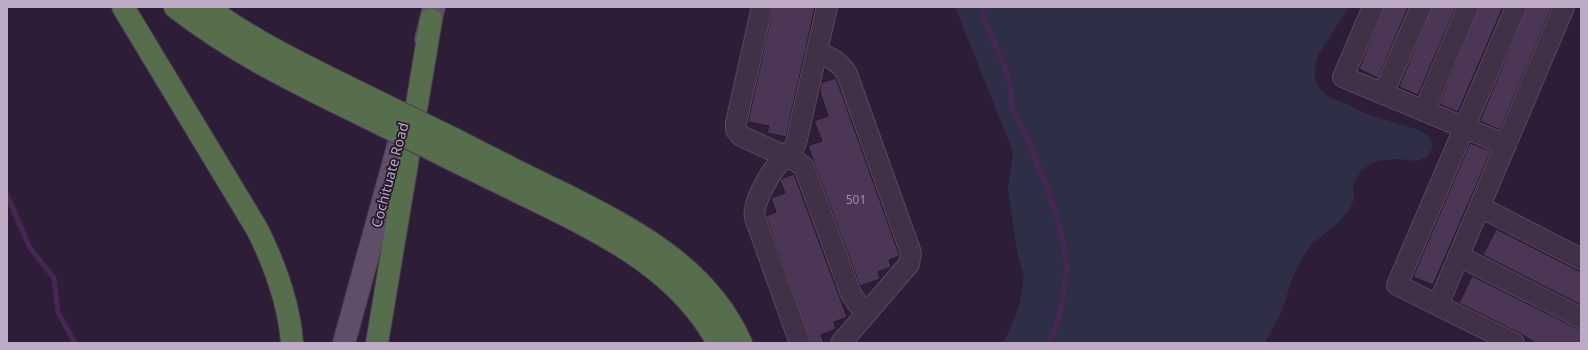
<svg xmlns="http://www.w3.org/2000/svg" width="1588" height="350" font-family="'Noto Sans',sans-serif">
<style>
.green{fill:#2e2f47}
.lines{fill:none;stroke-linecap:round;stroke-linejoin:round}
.stream{stroke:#462754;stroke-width:5}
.building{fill:#4b3655;stroke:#27182e}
.minor-casing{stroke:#584860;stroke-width:22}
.major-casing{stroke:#47374e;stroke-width:24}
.highway-casing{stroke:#48384f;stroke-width:24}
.minor{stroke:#403147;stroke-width:20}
.major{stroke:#604e68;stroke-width:22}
.highway{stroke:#576e4d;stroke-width:22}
.highway-bridge-casing{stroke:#48384f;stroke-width:24;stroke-linecap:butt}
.highway-bridge{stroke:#576e4d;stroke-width:22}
.labels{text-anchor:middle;stroke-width:3.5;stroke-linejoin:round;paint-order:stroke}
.number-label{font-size:12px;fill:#a08da9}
.street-label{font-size:14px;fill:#bdaac5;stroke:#25172c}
</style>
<rect width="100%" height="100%" fill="#2e1d37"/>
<!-- green -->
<path class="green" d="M955,7H1349L1319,53L1315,67V80L1320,89L1329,97L1342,102L1364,113L1419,130L1427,135L1433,142L1432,149L1427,157L1416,161L1398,159L1379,161L1370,164L1361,171L1353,185L1354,199L1350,209L1339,222L1311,245L1301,260L1292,279L1282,311L1265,343H1003L1007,336L1019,307L1024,277L1017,252L1008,189L1013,152Z"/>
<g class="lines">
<!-- stream -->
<g class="stream">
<path d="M981,7L986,24L1006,70L1010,85L1012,110L1027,137L1052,202L1060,228L1067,266L1061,308L1055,329L1049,343"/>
<path d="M7,195L30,248L54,278L58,312L75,343"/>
</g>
</g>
<!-- building -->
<g class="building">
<path d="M773,7H815L786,137L767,133L769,126L748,122Z"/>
<path d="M1384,7H1408L1378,78L1359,69Z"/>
<path d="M1432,7H1456L1418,95L1399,87Z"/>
<path d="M1479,7H1503L1458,112L1439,104Z"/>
<path d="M1527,7H1552L1500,130L1480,121Z"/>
<path d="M836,78L899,254V256L889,260L891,267L878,272L880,279L860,286L808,146L822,141L814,121L828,116L820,92L821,83Z"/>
<path d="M1470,143L1491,151L1433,285L1413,277Z"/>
<path d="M794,174L847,317L834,322L836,329L821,335L824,343H811L766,216L776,212L771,198L785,193L780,181L781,179Z"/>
<path d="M1496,229L1581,272V305L1483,255Z"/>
<path d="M1472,276L1576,328L1581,329V343H1536L1519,333L1459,303Z"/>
</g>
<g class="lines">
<!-- minor casing -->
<g class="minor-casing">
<g id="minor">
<path d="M762,7L736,123V130L741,136L796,161L804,167L851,294L858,304L868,312"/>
<path d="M1373,7L1343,77L1506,145"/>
<path d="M816,53C830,56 840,62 847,74L911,253L909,264L841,343"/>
<path d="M1383,94L1421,7"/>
<path d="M1424,111L1468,7"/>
<path d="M1480,207L1581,259"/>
<path d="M1459,256L1581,318"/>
<path d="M1438,305L1564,7"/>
<path d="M800,343L755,218C752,206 765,183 772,172C779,162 791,154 796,143L827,7"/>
<path d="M1514,343L1397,285L1516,7"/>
</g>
</g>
<!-- major casing -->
<g class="major-casing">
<g id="major">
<path d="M426,39L434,7"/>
<path d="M344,343L406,117"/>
</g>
</g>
<!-- highway casing -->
<g class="highway-casing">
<g id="highway">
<path d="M123,7L257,229C275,265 289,303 292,343"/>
<path d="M175,7C233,52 291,80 356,112"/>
<path d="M207,7C254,42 308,67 360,93"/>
<path d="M456,140C491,158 526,176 562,193C633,229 707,266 741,343"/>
<path d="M451,159C482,174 512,189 543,204C611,237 681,274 718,343"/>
<path d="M377,343L431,20"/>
</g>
</g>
<!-- minor -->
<use href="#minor" class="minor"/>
<!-- major -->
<use href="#major" class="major"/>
<!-- highway -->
<use href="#highway" class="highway"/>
<!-- highway-bridge casing -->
<g class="highway-bridge-casing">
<g id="highway-bridge">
<path d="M360,93L456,140"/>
<path d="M356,112L451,159"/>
</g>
</g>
<!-- highway-bridge -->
<use href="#highway-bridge" class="highway-bridge"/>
</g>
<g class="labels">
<!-- number labels -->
<g class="number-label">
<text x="856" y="204">501</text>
</g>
<!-- street labels -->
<g class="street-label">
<text transform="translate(390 175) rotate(-75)" y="5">Cochituate Road</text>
</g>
</g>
<!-- border -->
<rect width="1588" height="350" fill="none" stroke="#bdaac5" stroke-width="16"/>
</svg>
